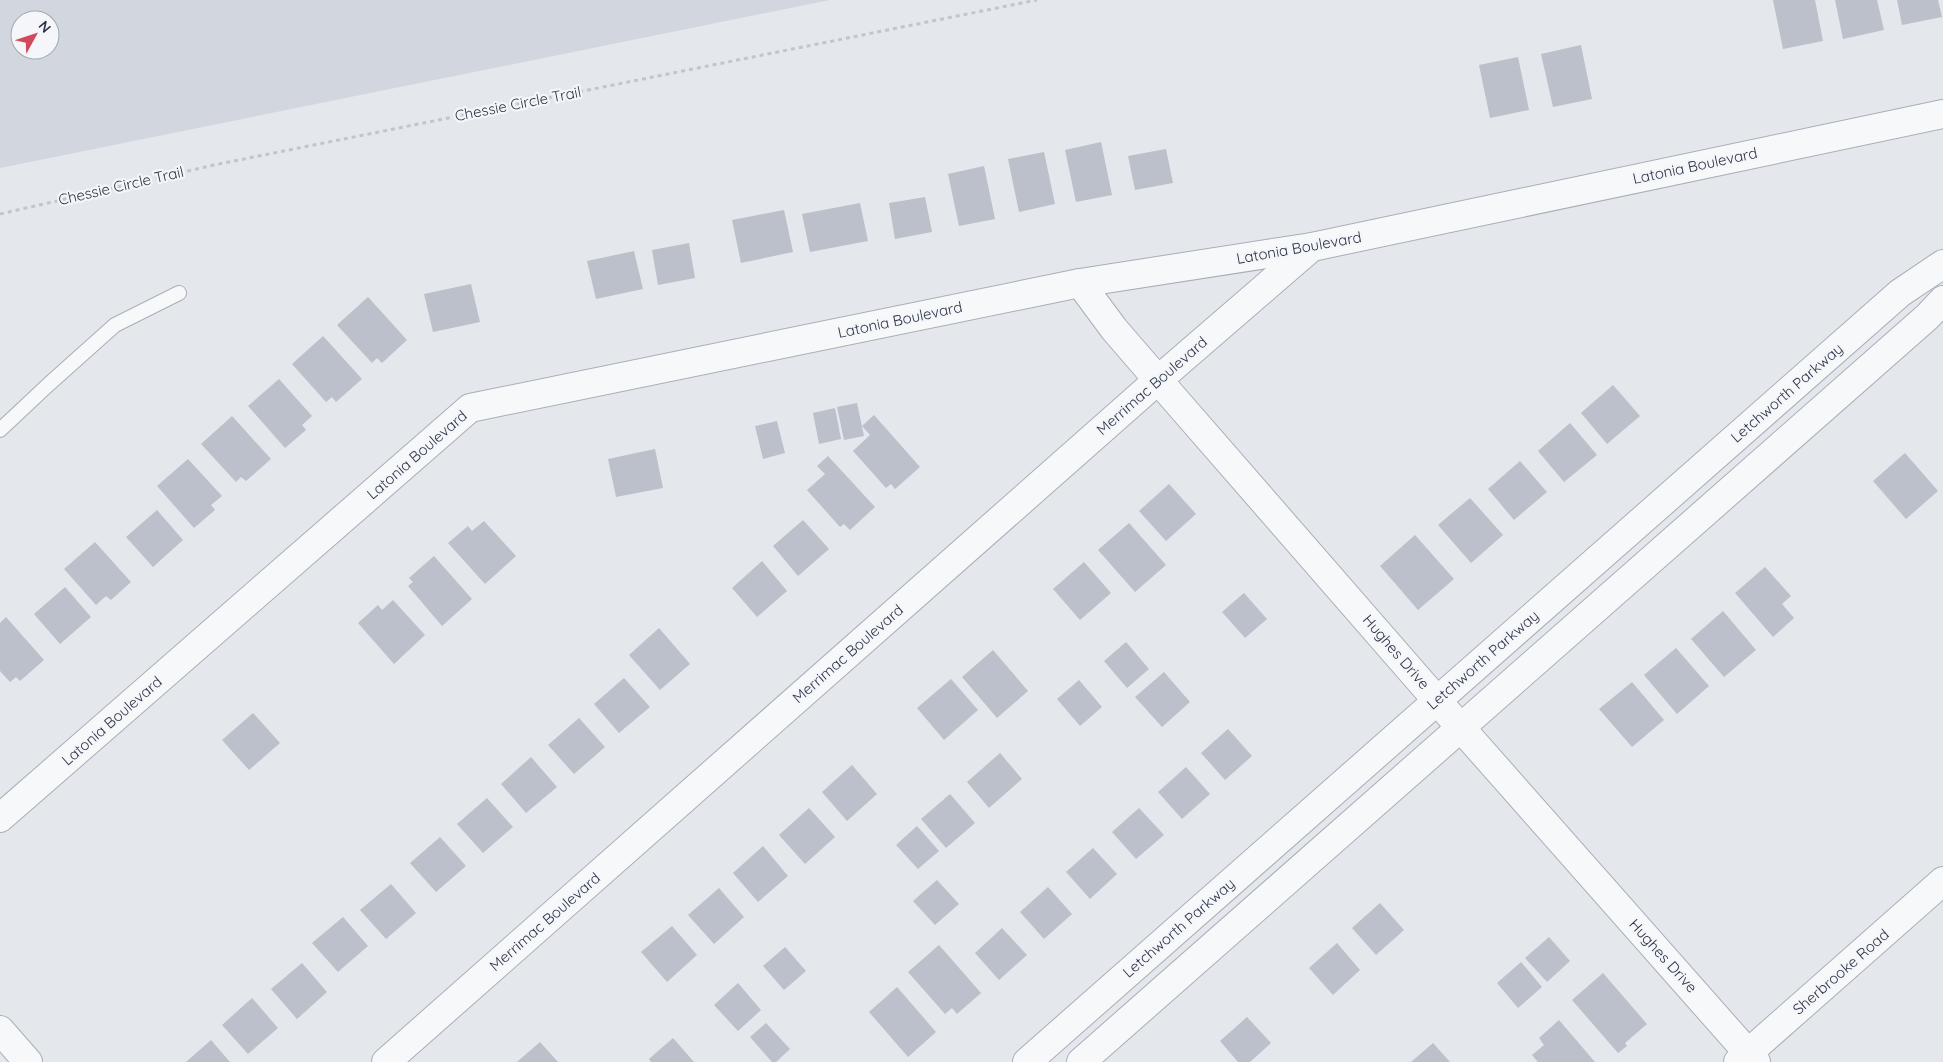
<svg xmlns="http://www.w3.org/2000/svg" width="1943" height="1062" font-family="Quicksand,sans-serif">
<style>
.built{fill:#d2d6de;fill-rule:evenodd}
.building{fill:#bbc0ca}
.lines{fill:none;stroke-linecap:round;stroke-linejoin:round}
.service-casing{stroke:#a9aeb7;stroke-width:16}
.minor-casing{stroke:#a9aeb7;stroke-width:30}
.path{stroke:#c2c5cb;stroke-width:3;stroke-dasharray:4 4;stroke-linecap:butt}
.service{stroke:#f7f8fa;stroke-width:14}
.minor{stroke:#f7f8fa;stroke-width:28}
.labels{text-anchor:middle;stroke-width:4.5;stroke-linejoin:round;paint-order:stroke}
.street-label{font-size:15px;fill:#2b3445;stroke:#f4f6f9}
</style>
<rect width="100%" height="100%" fill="#e4e7ec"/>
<!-- built -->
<path class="built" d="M0,0H830L0,168ZM20,20H50V50H20Z"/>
<!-- building -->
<g class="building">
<path d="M1773,0H1815L1823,41L1783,49Z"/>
<path d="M1835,0H1877L1884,30L1843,39Z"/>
<path d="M1897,0H1938L1942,17L1902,25Z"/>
<path d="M1581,45L1592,99L1553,107L1541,54Z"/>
<path d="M1518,57L1529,110L1490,118L1479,65Z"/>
<path d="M1101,142L1112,195L1076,202L1065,150Z"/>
<path d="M1166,149L1173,183L1135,190L1128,156Z"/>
<path d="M1044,152L1055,204L1019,212L1008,159Z"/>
<path d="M984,166L995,219L959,226L948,174Z"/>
<path d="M925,197L932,232L895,239L889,203Z"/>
<path d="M860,203L868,241L810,252L802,214Z"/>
<path d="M784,210L793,252L741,263L732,220Z"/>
<path d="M689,243L695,278L658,285L652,250Z"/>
<path d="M634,251L643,289L596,299L587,261Z"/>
<path d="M471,284L480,322L433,332L424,294Z"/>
<path d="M368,297L407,340L382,363L377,358L372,363L337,325Z"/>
<path d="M323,336L362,379L336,402L332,397L326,402L292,364Z"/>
<path d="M279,379L312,416L302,425L306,430L285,448L248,406Z"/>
<path d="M1613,385L1640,416L1607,444L1581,413Z"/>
<path d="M857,403L864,436L844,440L837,407Z"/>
<path d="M835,408L841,439L819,444L813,413Z"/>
<path d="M874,415L920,467L895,489L891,484L886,488L853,451L870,435L862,426Z"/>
<path d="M232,416L271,459L246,481L241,477L236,482L201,444Z"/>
<path d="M777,421L785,453L763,459L755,426Z"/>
<path d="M1570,423L1597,455L1564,482L1538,451Z"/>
<path d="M655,449L663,488L616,497L608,459Z"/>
<path d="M1905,453L1938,491L1906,519L1873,481Z"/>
<path d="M828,456L875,507L850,530L844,524L840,527L807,490L825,474L817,466Z"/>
<path d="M188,459L222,496L211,505L215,510L194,528L157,486Z"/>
<path d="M1520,461L1547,492L1514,520L1488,489Z"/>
<path d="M1169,484L1196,514L1166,541L1139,511Z"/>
<path d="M1470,498L1503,535L1471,563L1438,525Z"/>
<path d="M157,510L183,540L153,567L126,537Z"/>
<path d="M803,520L829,549L798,576L773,546Z"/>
<path d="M484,521L516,556L485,584L448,543L468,526L472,531Z"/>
<path d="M1129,523L1166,565L1135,592L1098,550Z"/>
<path d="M1415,535L1454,579L1418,610L1380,566Z"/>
<path d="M95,542L131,582L111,600L106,596L96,605L64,569Z"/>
<path d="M434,556L472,599L442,626L408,586L413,582L409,578Z"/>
<path d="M762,561L787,591L757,617L732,588Z"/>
<path d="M1084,562L1111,593L1080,620L1053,589Z"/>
<path d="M1765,567L1791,596L1782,604L1794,618L1773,637L1735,593Z"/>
<path d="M65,587L91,617L60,644L34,614Z"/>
<path d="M1244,593L1267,619L1245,638L1222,612Z"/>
<path d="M393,600L425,635L394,664L358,623L378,605L382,610Z"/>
<path d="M1723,611L1756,650L1724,677L1691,639Z"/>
<path d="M6,617L44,660L20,681L16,677L10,682L0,671V623Z"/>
<path d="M659,628L690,664L660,690L629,655Z"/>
<path d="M1126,642L1149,669L1127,688L1104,661Z"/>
<path d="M1676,648L1709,686L1677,714L1644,675Z"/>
<path d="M993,650L1028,691L997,718L962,677Z"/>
<path d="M1164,672L1190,702L1162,727L1135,697Z"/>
<path d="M624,678L650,707L619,733L594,704Z"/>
<path d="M951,679L978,710L944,740L917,708Z"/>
<path d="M1079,680L1102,707L1080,726L1057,699Z"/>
<path d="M1632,682L1664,720L1632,747L1599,709Z"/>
<path d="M253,713L280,743L249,770L222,740Z"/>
<path d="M579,718L605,747L574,774L548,745Z"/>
<path d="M1228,729L1252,756L1225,780L1201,753Z"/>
<path d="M1000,753L1022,779L989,808L967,782Z"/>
<path d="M531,757L557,787L526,813L501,784Z"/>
<path d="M852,765L877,794L847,821L822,792Z"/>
<path d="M1186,767L1210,794L1182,819L1158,792Z"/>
<path d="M950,794L975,823L946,848L921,819Z"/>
<path d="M487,798L513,827L483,853L457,824Z"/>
<path d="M809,808L835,837L805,864L779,835Z"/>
<path d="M1139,808L1164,835L1136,859L1112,832Z"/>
<path d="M917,826L939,851L918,869L896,845Z"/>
<path d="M440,837L466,866L436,892L410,863Z"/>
<path d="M763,846L788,876L758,902L733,873Z"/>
<path d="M1093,848L1117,874L1090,899L1066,872Z"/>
<path d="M937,880L959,904L935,925L913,901Z"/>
<path d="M391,884L416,913L386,939L360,910Z"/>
<path d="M1048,887L1072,914L1044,939L1020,912Z"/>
<path d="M719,888L744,917L714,944L688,915Z"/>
<path d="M1380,903L1404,930L1376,955L1352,928Z"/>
<path d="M343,917L368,946L338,972L312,943Z"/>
<path d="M672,926L697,955L667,982L641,952Z"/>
<path d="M1002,928L1027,955L999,980L975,953Z"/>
<path d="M1549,937L1570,961L1547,982L1525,958Z"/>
<path d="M1337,943L1360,970L1333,995L1309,968Z"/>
<path d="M939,945L981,993L957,1014L952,1008L945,1014L908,972Z"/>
<path d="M785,947L806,971L784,990L763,966Z"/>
<path d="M1521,962L1542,987L1518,1008L1497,983Z"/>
<path d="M302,963L327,992L297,1019L271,989Z"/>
<path d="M1603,973L1647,1024L1625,1043L1627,1046L1618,1053L1572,1000Z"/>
<path d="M738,983L761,1010L738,1031L714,1005Z"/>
<path d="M897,987L936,1032L908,1057L869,1012Z"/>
<path d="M252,998L278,1028L248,1054L222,1025Z"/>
<path d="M1247,1017L1271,1043L1250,1062H1238L1220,1041Z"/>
<path d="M1559,1020L1595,1062H1538L1532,1055L1544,1045L1539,1038Z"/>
<path d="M766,1023L790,1049L776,1062H772L750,1037Z"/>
<path d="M673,1038L694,1062H651L649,1059Z"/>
<path d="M211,1040L230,1062H186Z"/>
<path d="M540,1042L558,1062H517Z"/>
<path d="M1433,1043L1450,1062H1411Z"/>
</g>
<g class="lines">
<!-- service casing -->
<g class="service-casing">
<path id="service" d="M0,430L49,384L115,325L179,293"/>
</g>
<!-- minor casing -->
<g class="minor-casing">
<g id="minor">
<path d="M1080,283L1114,329L1158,380L1461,728L1756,1062"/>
<path d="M0,818L470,408L1080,283L1312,247L1943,114"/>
<path d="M0,1030L28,1062"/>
<path d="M386,1062L1158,380L1312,247"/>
<path d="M1027,1062L1900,293L1943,264"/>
<path d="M1081,1062L1927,317L1943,300"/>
<path d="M1738,1062L1943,881"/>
</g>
</g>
<!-- path -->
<path class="path" d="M0,214L214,165L1037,0"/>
<!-- service -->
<use href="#service" class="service"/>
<!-- minor -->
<use href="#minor" class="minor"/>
</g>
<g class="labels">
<!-- street labels -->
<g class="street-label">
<text transform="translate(518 104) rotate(-11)" y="5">Chessie Circle Trail</text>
<text transform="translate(1695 166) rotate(-12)" y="5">Latonia Boulevard</text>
<text transform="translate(121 186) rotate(-13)" y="5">Chessie Circle Trail</text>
<text transform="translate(1299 248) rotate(-10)" y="5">Latonia Boulevard</text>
<text transform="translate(900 320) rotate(-12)" y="5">Latonia Boulevard</text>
<text transform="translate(1152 386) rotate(-41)" y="5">Merrimac Boulevard</text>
<text transform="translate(1787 393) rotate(-41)" y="5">Letchworth Parkway</text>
<text transform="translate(417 455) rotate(-41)" y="5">Latonia Boulevard</text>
<text transform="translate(1396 652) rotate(49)" y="5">Hughes Drive</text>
<text transform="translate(848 654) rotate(-41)" y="5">Merrimac Boulevard</text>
<text transform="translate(1483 660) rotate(-41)" y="5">Letchworth Parkway</text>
<text transform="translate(112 721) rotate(-41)" y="5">Latonia Boulevard</text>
<text transform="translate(545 922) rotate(-41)" y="5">Merrimac Boulevard</text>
<text transform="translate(1179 928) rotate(-41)" y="5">Letchworth Parkway</text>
<text transform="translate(1663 956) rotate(48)" y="5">Hughes Drive</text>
<text transform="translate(1841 972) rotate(-41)" y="5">Sherbrooke Road</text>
</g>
</g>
<!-- north arrow -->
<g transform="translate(35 35) rotate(50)"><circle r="24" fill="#f4f6f9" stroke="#a4a8b1"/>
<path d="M0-4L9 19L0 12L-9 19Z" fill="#d1495b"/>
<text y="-8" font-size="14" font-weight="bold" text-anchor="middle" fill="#2b3445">N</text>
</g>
</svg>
